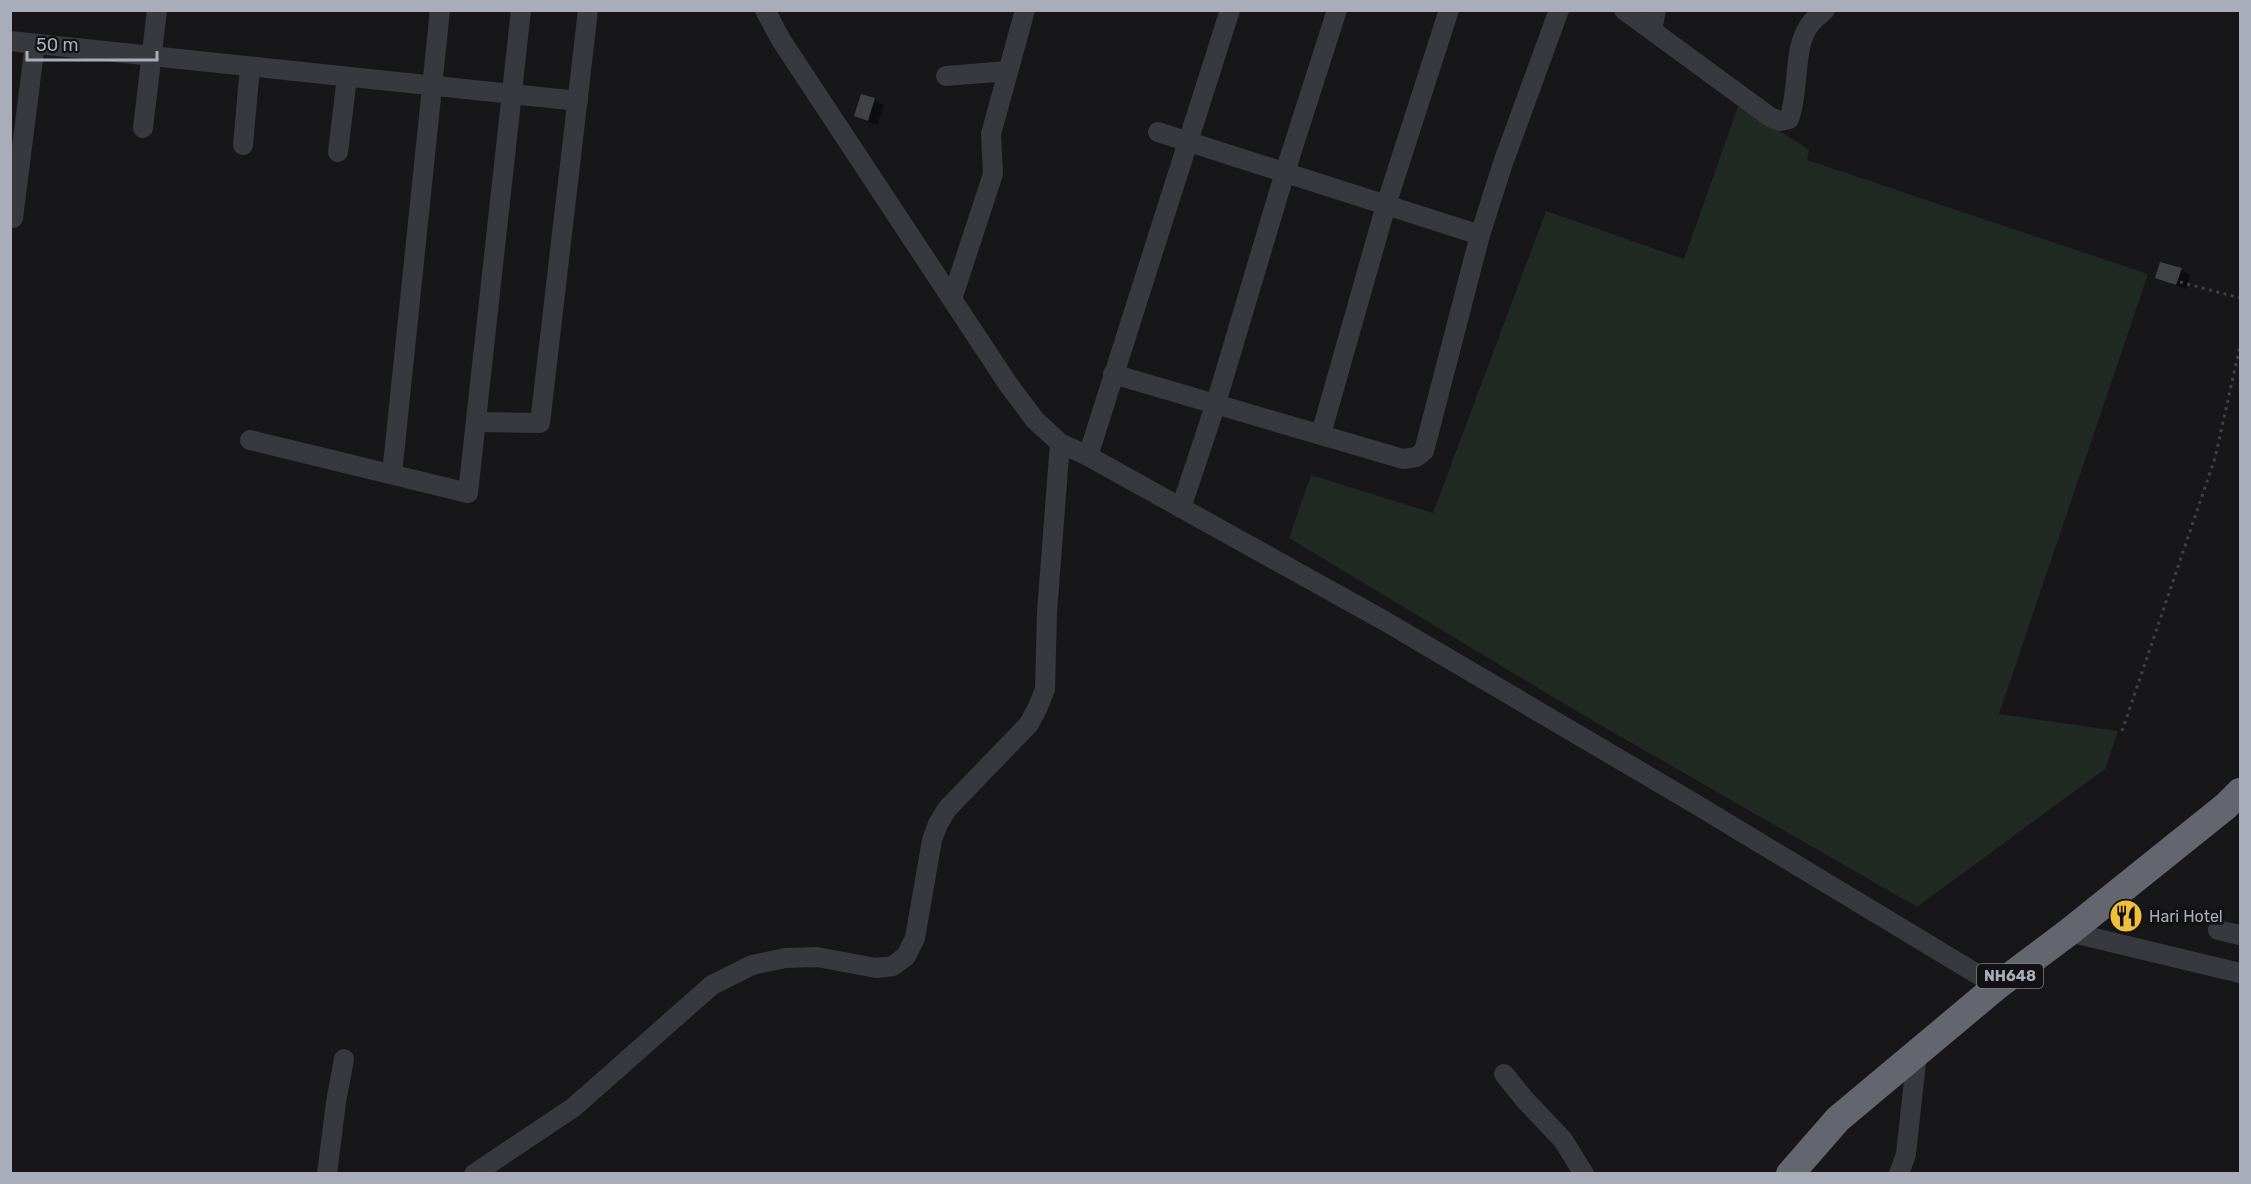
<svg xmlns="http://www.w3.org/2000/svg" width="2251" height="1184" font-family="Rubik,sans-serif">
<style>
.green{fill:#212923}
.shadow{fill:#0007}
.building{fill:#414246}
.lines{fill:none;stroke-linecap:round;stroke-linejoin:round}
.path{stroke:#3e4045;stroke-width:3;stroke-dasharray:3 4.5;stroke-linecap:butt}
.minor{stroke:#38393e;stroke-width:20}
.highway{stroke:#64666f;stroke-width:28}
.labels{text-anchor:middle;stroke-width:6;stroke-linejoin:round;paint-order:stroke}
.shield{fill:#121214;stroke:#7c7e88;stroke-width:1.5}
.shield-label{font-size:15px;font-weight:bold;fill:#a9adb9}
.poi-label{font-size:16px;fill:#a9adb9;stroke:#121214;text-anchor:start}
</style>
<rect width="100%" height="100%" fill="#171719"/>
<!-- green -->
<path class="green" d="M1739,104L1809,150L1807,160L2148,274L1999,714L2118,731L2105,769L1917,907L1578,712L1289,538L1311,475L1433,513L1546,211L1684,259Z"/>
<!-- shadow -->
<g class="shadow">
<path d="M862,96L884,105L877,125L855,116Z"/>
<path d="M2181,270L2190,275L2186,289L2157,278Z"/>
<path d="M2126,906L2140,913L2132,928L2119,922Z"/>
</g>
<!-- building -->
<g class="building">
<path d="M861,94L875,98L868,121L854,116Z"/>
<path d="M2160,262L2182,268L2176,285L2155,278Z"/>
<path d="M2126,904L2136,909L2128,927L2117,922Z"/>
</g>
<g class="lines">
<!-- path -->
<g class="path">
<path d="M2180,282L2240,298"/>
<path d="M2122,731L2215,458L2240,346"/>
</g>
<!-- minor -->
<g class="minor">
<path d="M765,10L781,40L1008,384L1035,420L1060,443L1088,456L1383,620L1692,802L1997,986"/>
<path d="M1624,10L1770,117L1780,121L1789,119C1800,91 1792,46 1811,23C1815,18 1821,14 1825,10"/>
<path d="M1652,30L1656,10"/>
<path d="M10,41L578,101"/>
<path d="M946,76L1008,71"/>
<path d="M143,128L157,10"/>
<path d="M1158,132L1480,235"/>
<path d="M243,145L250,67"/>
<path d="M338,152L347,77"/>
<path d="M13,218L35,44"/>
<path d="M952,299L993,174L991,134L1025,10"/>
<path d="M1113,374L1403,459L1416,457L1424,451L1480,235L1503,163L1559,10"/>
<path d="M477,422L540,423L588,10"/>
<path d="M1321,434L1386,205L1449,10"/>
<path d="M250,440L468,493L521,10"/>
<path d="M1088,456L1230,10"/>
<path d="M392,474L440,10"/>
<path d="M1181,508L1216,403L1285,172L1337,10"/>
<path d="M2218,930L2240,935"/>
<path d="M2069,932L2240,973"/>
<path d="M1504,1074L1525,1100L1563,1140L1584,1174"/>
<path d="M327,1174L336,1102L344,1059"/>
<path d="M474,1174L574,1107L712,985L752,965L785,958L817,957L876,968L893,966L906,956L915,938L932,840L938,824L947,809L1029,724L1038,707L1045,689L1047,612L1060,443"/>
<path d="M1899,1174L1906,1154L1917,1053"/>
</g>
<!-- highway -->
<path class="highway" d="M1790,1174L1838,1119L1997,986L2069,932L2226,806L2240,792"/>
</g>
<!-- icons -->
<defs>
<g id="restaurant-disc" transform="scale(1.725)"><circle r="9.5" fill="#f0be38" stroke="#121214"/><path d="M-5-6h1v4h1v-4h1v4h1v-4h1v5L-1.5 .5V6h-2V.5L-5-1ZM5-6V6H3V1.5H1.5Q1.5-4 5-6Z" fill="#111"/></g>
</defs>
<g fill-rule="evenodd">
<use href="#restaurant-disc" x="2126" y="916"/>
</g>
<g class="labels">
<!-- shield labels -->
<rect class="shield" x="1977" y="964" width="66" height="24" rx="4.5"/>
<g class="shield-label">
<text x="2010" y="981">NH648</text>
</g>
<!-- poi labels -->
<g class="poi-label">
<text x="2149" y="922">Hari Hotel</text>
</g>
</g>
<!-- border -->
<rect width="2251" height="1184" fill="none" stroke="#a9adb9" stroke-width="24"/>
<!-- scale -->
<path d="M27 51v9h130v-9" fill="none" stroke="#a9adb9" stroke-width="3"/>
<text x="36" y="51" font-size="18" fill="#a9adb9" stroke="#121214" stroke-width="4.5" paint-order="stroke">50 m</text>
</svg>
